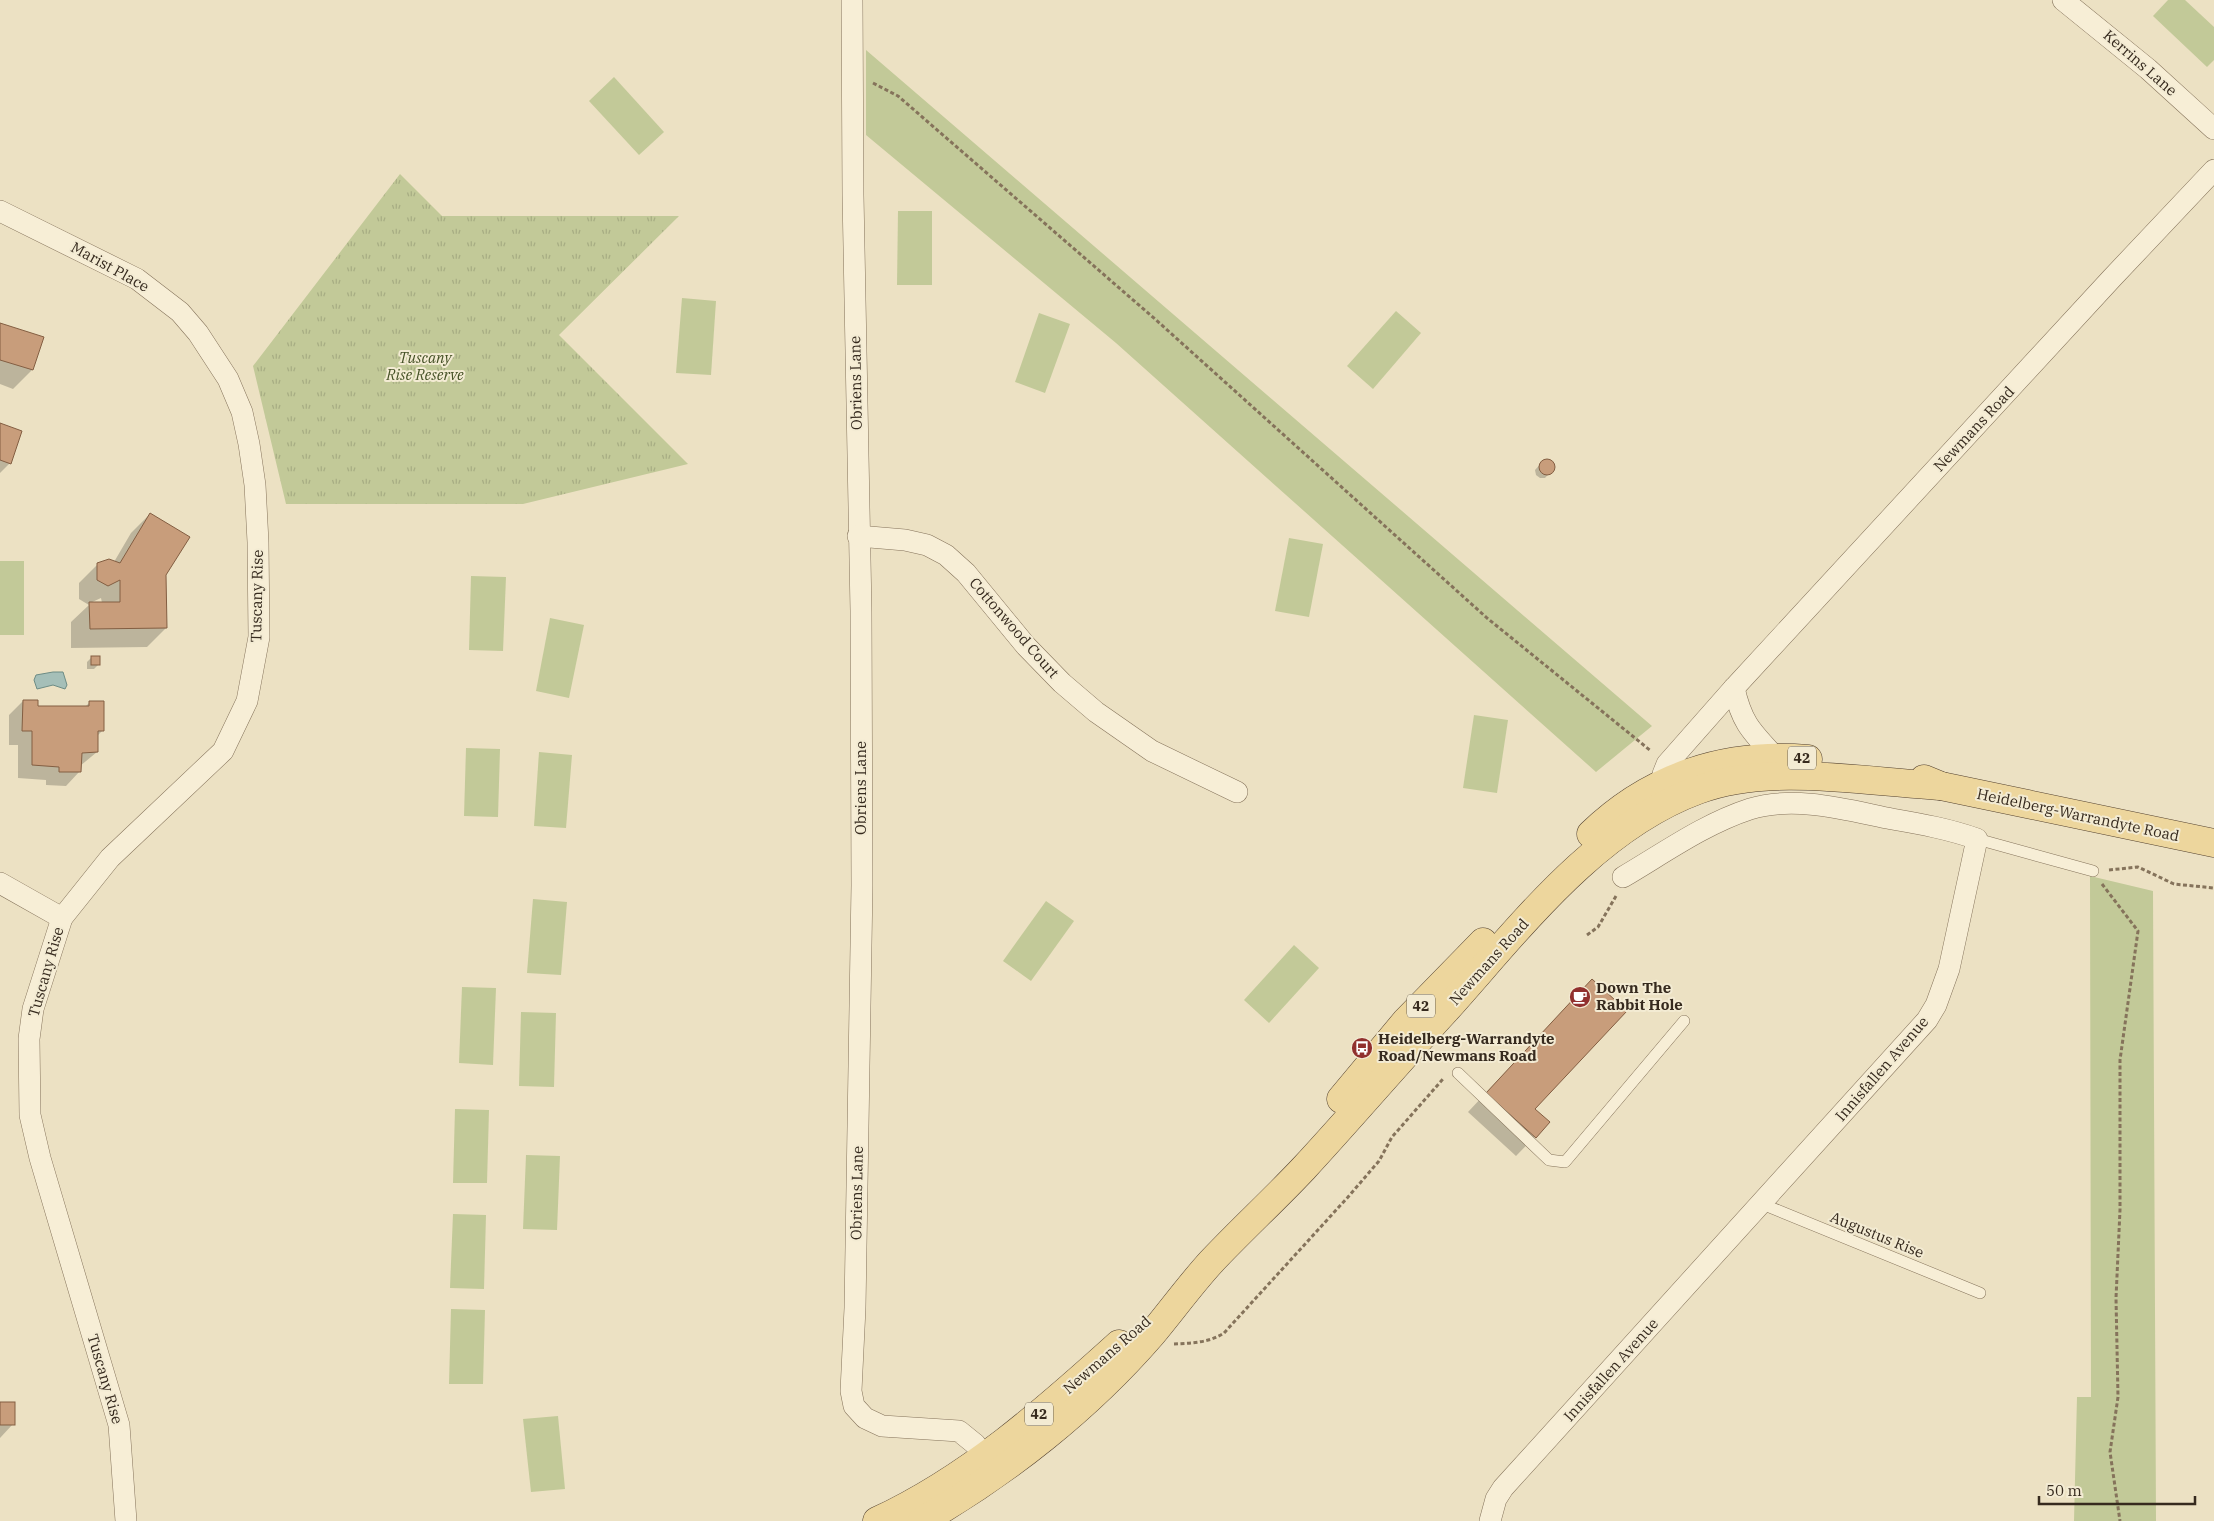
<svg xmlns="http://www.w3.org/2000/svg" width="2214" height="1521" font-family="'IBM Plex Serif',serif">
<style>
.green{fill:#c2c998}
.park{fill:url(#park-tufts)}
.water{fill:#a5bfb8;stroke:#6d8c85}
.shadow{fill:#0003;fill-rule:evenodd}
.building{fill:#c89d7b;stroke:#835e42}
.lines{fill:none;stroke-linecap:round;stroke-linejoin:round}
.service-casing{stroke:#85735b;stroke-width:12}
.minor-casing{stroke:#85735b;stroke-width:22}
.primary-casing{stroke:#53412f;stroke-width:29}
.path{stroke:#85735b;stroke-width:3;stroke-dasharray:4 2.5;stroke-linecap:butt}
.service{stroke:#f7eed6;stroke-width:11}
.minor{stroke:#f7eed6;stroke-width:21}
.primary{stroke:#edd69d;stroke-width:28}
.labels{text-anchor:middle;stroke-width:4;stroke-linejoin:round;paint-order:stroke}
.shield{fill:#f3ebd3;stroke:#6f6454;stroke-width:1}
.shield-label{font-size:14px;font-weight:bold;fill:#362a1e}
.street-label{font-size:15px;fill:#362a1e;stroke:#f3ebd3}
.park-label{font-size:15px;font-style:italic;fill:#455126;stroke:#f3ebd3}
.poi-label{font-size:15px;font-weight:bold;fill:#362a1e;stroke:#f3ebd3;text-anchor:start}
</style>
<defs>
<pattern id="park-tufts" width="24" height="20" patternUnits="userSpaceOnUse" patternTransform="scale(1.25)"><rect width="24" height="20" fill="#c2c998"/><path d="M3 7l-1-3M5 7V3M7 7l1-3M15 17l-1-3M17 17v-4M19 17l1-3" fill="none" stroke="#a7ad83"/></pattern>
</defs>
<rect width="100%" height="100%" fill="#ece1c3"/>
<!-- green -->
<g class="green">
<path d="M2168,0H2185L2214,27V60L2207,67L2153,16Z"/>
<path d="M866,50L1652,726L1596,772L1116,343L866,135Z"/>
<path d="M614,77L664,132L639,155L589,101Z"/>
<path d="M898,211H932V285H897Z"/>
<path d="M682,298L716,301L711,375L676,373Z"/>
<path d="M1396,311L1421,333L1373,389L1347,366Z"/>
<path d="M1039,313L1070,324L1045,393L1015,382Z"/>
<path d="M1289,538L1323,544L1309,617L1275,611Z"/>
<rect x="0" y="561" width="24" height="74"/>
<path d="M471,576L506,577L503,651L469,650Z"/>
<path d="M550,618L584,625L569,698L536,691Z"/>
<path d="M1474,715L1508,720L1497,793L1463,788Z"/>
<path d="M466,748L500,749L498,817L464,816Z"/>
<path d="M539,752L572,755L566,828L534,826Z"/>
<path d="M2090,876L2153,891L2156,1521H2074L2077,1397H2091Z"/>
<path d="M533,899L567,902L561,975L527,973Z"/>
<path d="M1046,901L1074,921L1031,981L1003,961Z"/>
<path d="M1294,945L1319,968L1269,1023L1244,1000Z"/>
<path d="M462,987L496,988L493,1065L459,1063Z"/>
<path d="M521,1012L556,1013L554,1087L519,1086Z"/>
<path d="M455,1109L489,1110L487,1183H453Z"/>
<path d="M526,1155L560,1156L557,1230L523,1229Z"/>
<path d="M453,1214L486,1215L484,1289L450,1288Z"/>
<path d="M451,1309L485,1310L483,1384H449Z"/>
<path d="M558,1416L565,1489L531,1492L523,1419Z"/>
</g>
<!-- park -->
<path class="park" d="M400,174L442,216H679L559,335L688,464L523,504H286L253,366Z"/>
<!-- water -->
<path class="water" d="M53,672H63L67,685L65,689L53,685L37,689L34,680L36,675Z"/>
<!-- shadow -->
<g class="shadow">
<path d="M0,324L42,338L32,370L13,389L0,384Z"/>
<path d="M0,425L10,463L0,473Z"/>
<path d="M1543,461H1549L1552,464L1553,469L1545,478H1540L1536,475L1535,470Z"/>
<path d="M150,514L165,575L166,628L147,647L71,648V622L89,605L79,599V583L98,564L114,562L131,533ZM101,598L102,603H90Z"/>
<path d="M91,658L99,664L94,669H87V662Z"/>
<path d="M23,701L37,708H84L90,702L102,731L97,736V752L80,766V771L66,786L46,785V780L18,778V745H9V715Z"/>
<path d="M1592,980L1534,1110L1548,1123L1516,1156L1468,1112Z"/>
<path d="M0,1403L13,1424L0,1438Z"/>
</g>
<!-- building -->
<g class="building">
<path d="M0,323L44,337L33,370L0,360Z"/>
<path d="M0,423L22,431L11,464L0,460Z"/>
<circle cx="1547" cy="467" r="8"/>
<path d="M150,513L190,537L166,575L167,628L90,629L89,602H120V580L108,586L97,580V563L109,559L120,563Z"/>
<rect x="91" y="656" width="9" height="9"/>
<path d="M23,700H38V706H89V701H104V731H98V752L82,753L81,772H59V767L32,765V731H22Z"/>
<path d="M1592,979L1627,1011L1535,1109L1550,1122L1536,1138L1486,1093Z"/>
<rect x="0" y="1402" width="15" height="23"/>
</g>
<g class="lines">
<!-- service casing -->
<g class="service-casing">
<g id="service">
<path d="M1977,839L2093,871"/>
<path d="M1458,1073L1549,1160L1565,1162L1684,1021"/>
<path d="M1762,1204L1980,1293"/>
</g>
</g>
<!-- minor casing -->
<g class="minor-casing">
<g id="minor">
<path d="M852,0L853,195L861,611L862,885L855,1308L851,1391L854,1406L865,1418L882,1426L959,1431L975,1444L985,1457L997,1467"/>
<path d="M2063,0L2148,69L2214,129"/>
<path d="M0,211L137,279L180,312L198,333L228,379L242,412L249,444L255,485L258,542L259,637L247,701L223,751L110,858L62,918L33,1009L29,1039L30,1115L40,1158L119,1425L126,1521"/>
<path d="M858,536L905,540L927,545L946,555L966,573L1026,646L1062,683L1096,712L1152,751L1237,792"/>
<path d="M1734,688C1742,724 1752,732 1776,758"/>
<path d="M1662,796L1663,774L1667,764L1734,688L2112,278L2214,170"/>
<path d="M0,883L62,918"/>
<path d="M1490,1521L1496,1499L1503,1488L1927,1020L1936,1005L1949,969L1977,839C1949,829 1921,824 1892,819C1847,810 1795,795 1750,809C1704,824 1664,853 1623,877"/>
</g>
</g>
<!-- primary casing -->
<g class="primary-casing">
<g id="primary">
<path d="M1924,779L1941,786L2214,843"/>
<path d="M1591,834C1651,776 1726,752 1808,759"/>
<path d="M1341,1099L1406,1021L1483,942"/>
<path d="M877,1521C968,1479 1045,1411 1119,1344"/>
<path d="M922,1521C1007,1472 1088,1408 1152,1334C1172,1310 1190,1285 1211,1262C1241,1230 1274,1200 1304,1168C1352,1116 1398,1062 1446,1010C1518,930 1594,828 1698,790C1769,763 1866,782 1941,786"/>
</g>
</g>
<!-- path -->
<g class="path">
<path d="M873,83L898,96L1155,319L1487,618L1651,751"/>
<path d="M2109,870L2138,867L2174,884L2214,888"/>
<path d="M2102,884L2138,931L2120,1060V1210L2116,1298L2118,1397L2110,1452L2120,1521"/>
<path d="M1587,935L1598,927L1616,896"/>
<path d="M1174,1344C1191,1343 1209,1343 1224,1333L1348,1197L1379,1161L1392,1137L1443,1079"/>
</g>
<!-- service -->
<use href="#service" class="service"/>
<!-- minor -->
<use href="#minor" class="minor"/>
<!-- primary -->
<use href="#primary" class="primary"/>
</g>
<!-- icons -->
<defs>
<g id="cafe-disc" transform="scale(1.125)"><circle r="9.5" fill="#91302e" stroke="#f3ebd3"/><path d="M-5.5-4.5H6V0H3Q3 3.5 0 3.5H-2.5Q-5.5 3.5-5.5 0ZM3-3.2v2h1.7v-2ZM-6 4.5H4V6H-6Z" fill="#fff"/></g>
<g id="bus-disc" transform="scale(1.125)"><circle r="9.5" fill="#91302e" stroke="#f3ebd3"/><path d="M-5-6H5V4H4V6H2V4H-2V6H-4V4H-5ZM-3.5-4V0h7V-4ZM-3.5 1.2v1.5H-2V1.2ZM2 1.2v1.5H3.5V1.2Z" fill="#fff"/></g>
</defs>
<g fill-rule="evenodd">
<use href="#cafe-disc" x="1580" y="997"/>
<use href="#bus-disc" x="1362" y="1048"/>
</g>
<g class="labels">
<!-- shield labels -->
<g class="shield">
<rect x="1788" y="746.5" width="28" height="23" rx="4"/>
<rect x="1407" y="994.5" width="28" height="23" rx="4"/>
<rect x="1025" y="1402.5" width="28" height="23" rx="4"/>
</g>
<g class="shield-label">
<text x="1802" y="763">42</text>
<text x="1421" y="1011">42</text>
<text x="1039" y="1419">42</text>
</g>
<!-- street labels -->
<g class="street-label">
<text transform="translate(2140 63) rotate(41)" y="5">Kerrins Lane</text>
<text transform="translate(110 267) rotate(29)" y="5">Marist Place</text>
<text transform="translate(856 383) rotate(-91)" y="5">Obriens Lane</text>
<text transform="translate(1974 429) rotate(-47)" y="5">Newmans Road</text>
<text transform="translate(257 596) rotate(-89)" y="5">Tuscany Rise</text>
<text transform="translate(1014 628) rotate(49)" y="5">Cottonwood Court</text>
<text transform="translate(861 788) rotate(-90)" y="5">Obriens Lane</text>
<text transform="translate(2078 815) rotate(12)" y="5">Heidelberg-Warrandyte Road</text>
<text transform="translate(1489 962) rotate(-48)" y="5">Newmans Road</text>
<text transform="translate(46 972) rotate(-74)" y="5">Tuscany Rise</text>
<text transform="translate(1882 1069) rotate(-49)" y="5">Innisfallen Avenue</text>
<text transform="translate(857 1193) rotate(-89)" y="5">Obriens Lane</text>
<text transform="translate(1877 1235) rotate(22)" y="5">Augustus Rise</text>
<text transform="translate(1107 1355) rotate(-41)" y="5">Newmans Road</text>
<text transform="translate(1611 1370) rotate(-48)" y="5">Innisfallen Avenue</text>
<text transform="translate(105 1379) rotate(74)" y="5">Tuscany Rise</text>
</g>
<!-- park labels -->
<g class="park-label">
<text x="425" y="363">Tuscany<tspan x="425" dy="17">Rise Reserve</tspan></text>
</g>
<!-- poi labels -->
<g class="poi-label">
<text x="1596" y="993">Down The<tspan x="1596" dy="17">Rabbit Hole</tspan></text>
<text x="1378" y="1044">Heidelberg-Warrandyte<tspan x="1378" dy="17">Road/Newmans Road</tspan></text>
</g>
</g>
<!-- scale -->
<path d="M2039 1496v8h156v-8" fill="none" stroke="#362a1e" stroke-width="2.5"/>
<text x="2046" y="1496" font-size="15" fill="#362a1e" stroke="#f3ebd3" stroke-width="4" paint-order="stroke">50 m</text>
</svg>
